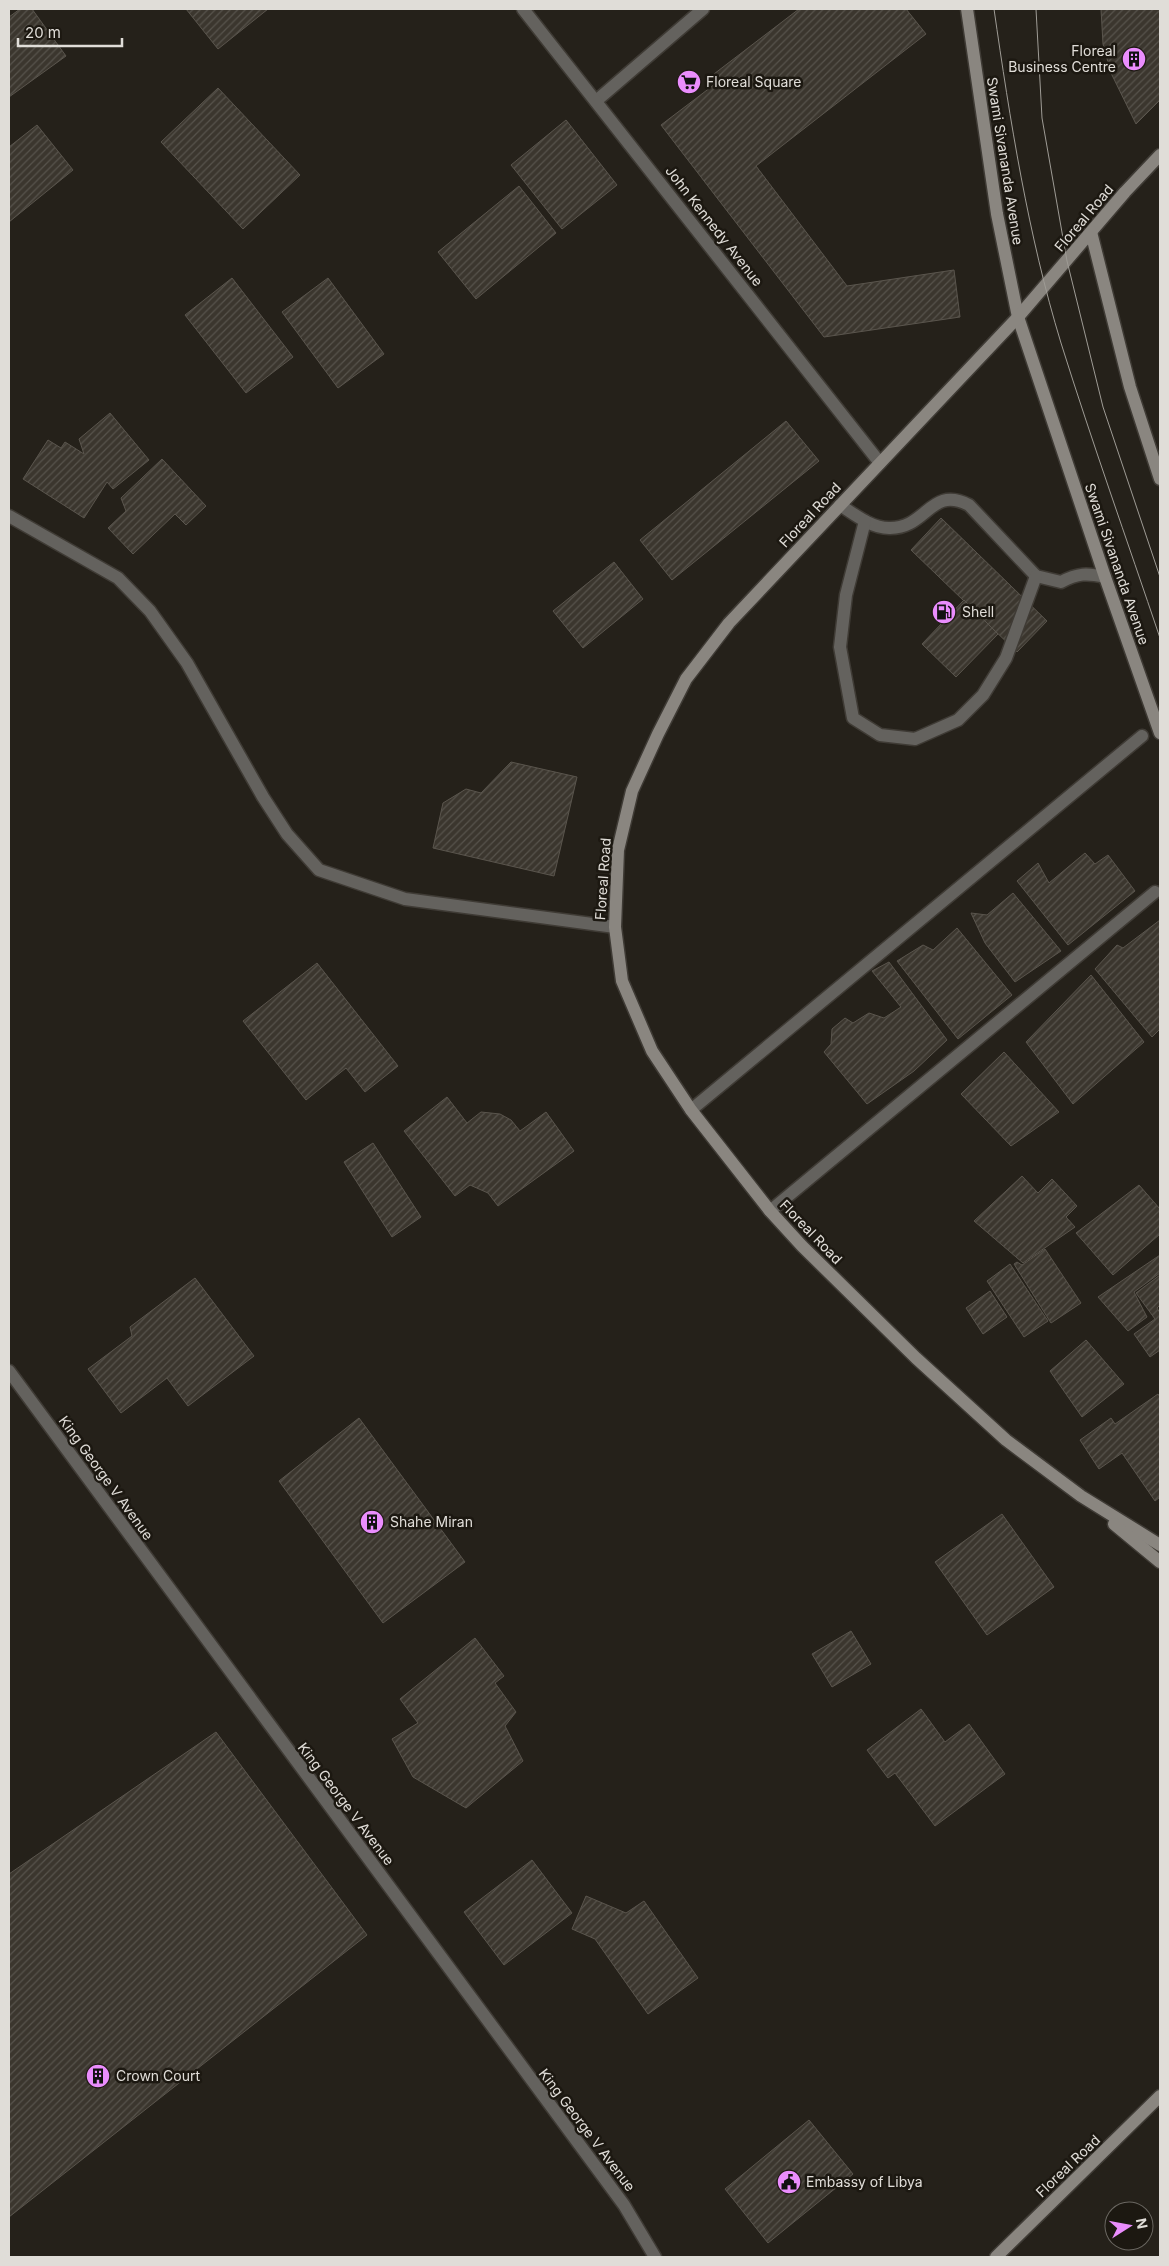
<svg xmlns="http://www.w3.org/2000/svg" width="1169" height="2266" font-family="Inter,sans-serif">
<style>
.building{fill:url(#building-hatch);stroke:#5a554d}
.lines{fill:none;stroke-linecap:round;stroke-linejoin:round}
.lane-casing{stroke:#3f3b35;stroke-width:15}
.street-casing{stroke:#3f3b35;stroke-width:15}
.secondary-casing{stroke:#3f3b35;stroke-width:15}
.lane{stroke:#64625e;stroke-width:12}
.street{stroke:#64625e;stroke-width:12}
.secondary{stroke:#8a8680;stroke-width:12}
.tram{stroke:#9f9c96;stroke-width:1}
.labels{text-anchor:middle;stroke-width:5;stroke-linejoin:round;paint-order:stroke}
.poi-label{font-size:14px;fill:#e0ddd8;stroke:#1c1811;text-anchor:start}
.street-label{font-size:14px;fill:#e0ddd8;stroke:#1c1811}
</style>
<defs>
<pattern id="building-hatch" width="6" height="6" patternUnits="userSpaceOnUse" patternTransform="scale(1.25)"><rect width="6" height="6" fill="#3b362e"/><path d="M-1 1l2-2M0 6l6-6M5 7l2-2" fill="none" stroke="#57534c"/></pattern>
</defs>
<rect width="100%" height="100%" fill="#25211a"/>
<!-- building -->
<g class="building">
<path d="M20,9H32L66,56L9,97V17Z"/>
<path d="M186,9H268L218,49Z"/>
<path d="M799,9H906L926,34L756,166L847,286L954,270L960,317L824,337L661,125L715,84L710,77Z"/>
<path d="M1101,9H1160V100L1136,124L1111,73L1103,44Z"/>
<path d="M218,88L300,175L243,229L161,142Z"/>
<path d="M566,120L617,185L562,229L511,165Z"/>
<path d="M37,125L73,170L9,222V147Z"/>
<path d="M519,186L556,233L476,299L438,252Z"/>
<path d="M232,278L293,357L246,393L185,315Z"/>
<path d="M328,278L384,354L338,388L282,312Z"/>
<path d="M110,413L149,460L113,489L107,482L84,518L23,479L48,440L61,448L65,442L84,454L79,439Z"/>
<path d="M786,421L819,461L672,580L640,540Z"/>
<path d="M162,459L206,506L186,525L175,514L133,554L108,528L126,511L121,498Z"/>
<path d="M941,518L1047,621L1017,652L911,550Z"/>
<path d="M614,562L643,599L583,648L553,611Z"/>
<path d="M964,600L998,634L956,677L922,644Z"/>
<path d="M511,762L577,777L554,876L433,848L443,803L466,789L481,793Z"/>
<path d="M1085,853L1095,864L1108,855L1135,891L1068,945L1017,881L1038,863L1049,883Z"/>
<path d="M1013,893L1061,951L1015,982L985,943L971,913L987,915Z"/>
<path d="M1160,920V1029L1152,1037L1095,969L1117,945L1123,948Z"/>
<path d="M957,928L1012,995L958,1039L897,961L923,945L933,950Z"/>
<path d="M889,962L947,1040L914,1071L867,1104L824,1052L831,1044L832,1029L845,1018L853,1023L869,1013L884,1018L901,1007L872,971Z"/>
<path d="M317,963L398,1066L365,1092L346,1068L306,1100L243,1021Z"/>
<path d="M1091,975L1144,1042L1073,1104L1026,1042Z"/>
<path d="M1004,1052L1059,1112L1011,1146L961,1094Z"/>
<path d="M447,1097L467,1123L481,1112L500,1114L511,1120L520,1131L546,1112L574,1151L498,1206L488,1193L470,1185L455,1196L404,1131Z"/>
<path d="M373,1143L421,1217L392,1237L344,1162Z"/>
<path d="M1022,1176L1038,1193L1052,1179L1077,1206L1066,1217L1075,1227L1023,1263L974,1221Z"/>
<path d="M1139,1185L1160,1209V1234L1113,1275L1076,1233Z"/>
<path d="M1045,1249L1081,1303L1051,1323L1014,1264L1017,1262L1022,1265Z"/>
<path d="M1160,1255V1273L1134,1292L1147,1317L1128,1331L1098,1297Z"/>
<path d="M1010,1264L1048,1321L1024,1337L987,1281Z"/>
<path d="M1160,1275V1305L1157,1308L1160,1313V1350L1150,1357L1134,1334L1155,1319L1136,1293Z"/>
<path d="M195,1278L254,1356L188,1406L167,1378L121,1413L88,1369L132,1336L130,1327Z"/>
<path d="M990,1291L1007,1317L983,1334L966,1308Z"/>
<path d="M1086,1340L1124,1384L1082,1417L1050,1371Z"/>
<path d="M1158,1394L1160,1397V1497L1155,1501L1122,1453L1099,1469L1080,1440L1111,1418L1115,1424Z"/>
<path d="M359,1418L465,1562L383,1623L279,1481Z"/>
<path d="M1002,1514L1054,1587L987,1635L935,1562Z"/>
<path d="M851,1631L871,1664L832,1687L812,1654Z"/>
<path d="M475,1638L504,1676L495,1683L516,1712L505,1726L523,1761L466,1808L413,1777L392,1739L418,1723L400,1699Z"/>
<path d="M921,1709L945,1742L969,1724L1005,1774L935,1826L895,1773L888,1778L867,1750Z"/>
<path d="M216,1732L367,1935L9,2217V1874Z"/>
<path d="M532,1860L572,1913L504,1965L464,1912Z"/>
<path d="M586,1896L626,1913L644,1901L698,1978L648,2014L595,1939L572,1929Z"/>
<path d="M809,2120L853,2174L768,2243L725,2189Z"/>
</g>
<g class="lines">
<!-- lane casing -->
<g class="lane-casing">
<g id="lane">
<path d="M596,101L703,9"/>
<path d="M840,505C854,514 871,528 889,528C927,529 930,485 969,505L1036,576L1061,582C1078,573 1087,573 1105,577"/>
<path d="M865,521L846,595L840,647L853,718L880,735L915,739L958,720L983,695L1006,658L1036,576"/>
</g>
</g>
<!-- street casing -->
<g class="street-casing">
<g id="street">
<path d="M523,9L880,463"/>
<path d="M9,516L118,578L150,611L187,663L263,797L287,834L319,870L405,899L615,927"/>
<path d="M691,1110L1142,736"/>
<path d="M770,1211L1155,892"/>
<path d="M9,1371L624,2205L655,2257"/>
</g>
</g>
<!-- secondary casing -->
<g class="secondary-casing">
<g id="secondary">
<path d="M967,9L997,214L1018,317L1105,577L1160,733"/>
<path d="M1160,155L1125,192L1018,317L729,623L686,679L658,734L632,791L618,850L615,927L622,981L652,1051L691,1110L770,1211L802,1246L916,1358L1006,1440L1081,1496L1160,1545"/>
<path d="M1091,232L1130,387L1160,479"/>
<path d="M1114,1524L1160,1562"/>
<path d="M996,2257L1160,2096"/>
</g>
</g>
<!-- lane -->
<use href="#lane" class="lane"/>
<!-- street -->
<use href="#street" class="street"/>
<!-- secondary -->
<use href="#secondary" class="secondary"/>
<!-- tram -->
<g class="tram">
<path d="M994,9C1010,120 1028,235 1061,343C1092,442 1127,540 1160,638"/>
<path d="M1036,9L1042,118L1067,261L1103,407L1160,577"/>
</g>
</g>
<!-- icons -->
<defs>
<g id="building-disc" transform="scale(1.25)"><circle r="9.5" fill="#ea8dfd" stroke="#1c1811"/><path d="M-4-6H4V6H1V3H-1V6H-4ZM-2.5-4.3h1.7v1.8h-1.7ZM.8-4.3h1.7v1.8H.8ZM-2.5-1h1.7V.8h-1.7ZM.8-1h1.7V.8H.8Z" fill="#111"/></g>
<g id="supermarket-disc" transform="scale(1.25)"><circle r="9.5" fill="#ea8dfd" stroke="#1c1811"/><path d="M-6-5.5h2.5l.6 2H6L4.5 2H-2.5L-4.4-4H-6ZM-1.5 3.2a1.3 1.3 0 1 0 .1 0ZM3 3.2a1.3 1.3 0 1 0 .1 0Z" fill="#111"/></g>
<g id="fuel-disc" transform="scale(1.25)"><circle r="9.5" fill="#ea8dfd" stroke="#1c1811"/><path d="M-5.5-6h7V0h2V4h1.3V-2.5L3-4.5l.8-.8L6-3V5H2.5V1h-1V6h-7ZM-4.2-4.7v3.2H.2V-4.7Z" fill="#111"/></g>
<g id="civic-disc" transform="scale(1.25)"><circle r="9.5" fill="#ea8dfd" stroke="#1c1811"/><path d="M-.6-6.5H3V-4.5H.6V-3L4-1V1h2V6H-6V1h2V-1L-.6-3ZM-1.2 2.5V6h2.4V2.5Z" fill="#111"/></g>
</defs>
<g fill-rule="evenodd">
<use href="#building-disc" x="1134" y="59"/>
<use href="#supermarket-disc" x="689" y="82"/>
<use href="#fuel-disc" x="944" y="612"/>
<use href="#building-disc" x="372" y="1522"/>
<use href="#building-disc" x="98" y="2076"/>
<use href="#civic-disc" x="789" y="2182"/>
</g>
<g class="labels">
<!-- poi labels -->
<g class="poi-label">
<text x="1116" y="56" text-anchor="end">Floreal<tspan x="1116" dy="16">Business Centre</tspan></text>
<text x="706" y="87">Floreal Square</text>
<text x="962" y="617">Shell</text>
<text x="390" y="1527">Shahe Miran</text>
<text x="116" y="2081">Crown Court</text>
<text x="806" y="2187">Embassy of Libya</text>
</g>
<!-- street labels -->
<g class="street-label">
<text transform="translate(1005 161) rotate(81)" y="5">Swami Sivananda Avenue</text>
<text transform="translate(1084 218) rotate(-50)" y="5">Floreal Road</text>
<text transform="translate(714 226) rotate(52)" y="5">John Kennedy Avenue</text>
<text transform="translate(810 515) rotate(-47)" y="5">Floreal Road</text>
<text transform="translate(1117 564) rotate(71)" y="5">Swami Sivananda Avenue</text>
<text transform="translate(603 879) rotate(-86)" y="5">Floreal Road</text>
<text transform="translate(811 1232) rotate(46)" y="5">Floreal Road</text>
<text transform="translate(106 1478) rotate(54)" y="5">King George V Avenue</text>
<text transform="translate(346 1804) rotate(53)" y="5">King George V Avenue</text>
<text transform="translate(587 2130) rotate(53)" y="5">King George V Avenue</text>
<text transform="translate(1068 2166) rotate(-44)" y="5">Floreal Road</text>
</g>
</g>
<!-- border -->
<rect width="1169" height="2266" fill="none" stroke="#e0ddd8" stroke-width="20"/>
<!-- north arrow -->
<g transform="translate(1129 2226) rotate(79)"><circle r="24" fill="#1c1811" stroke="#6a6761"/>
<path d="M0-4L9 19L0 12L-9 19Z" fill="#ea8dfd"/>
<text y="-8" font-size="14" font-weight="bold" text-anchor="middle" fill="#e0ddd8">N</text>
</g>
<!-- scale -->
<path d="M18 38v8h104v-8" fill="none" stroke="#e0ddd8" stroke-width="2.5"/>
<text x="25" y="38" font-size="15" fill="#e0ddd8" stroke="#1c1811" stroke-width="4" paint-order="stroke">20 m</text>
</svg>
